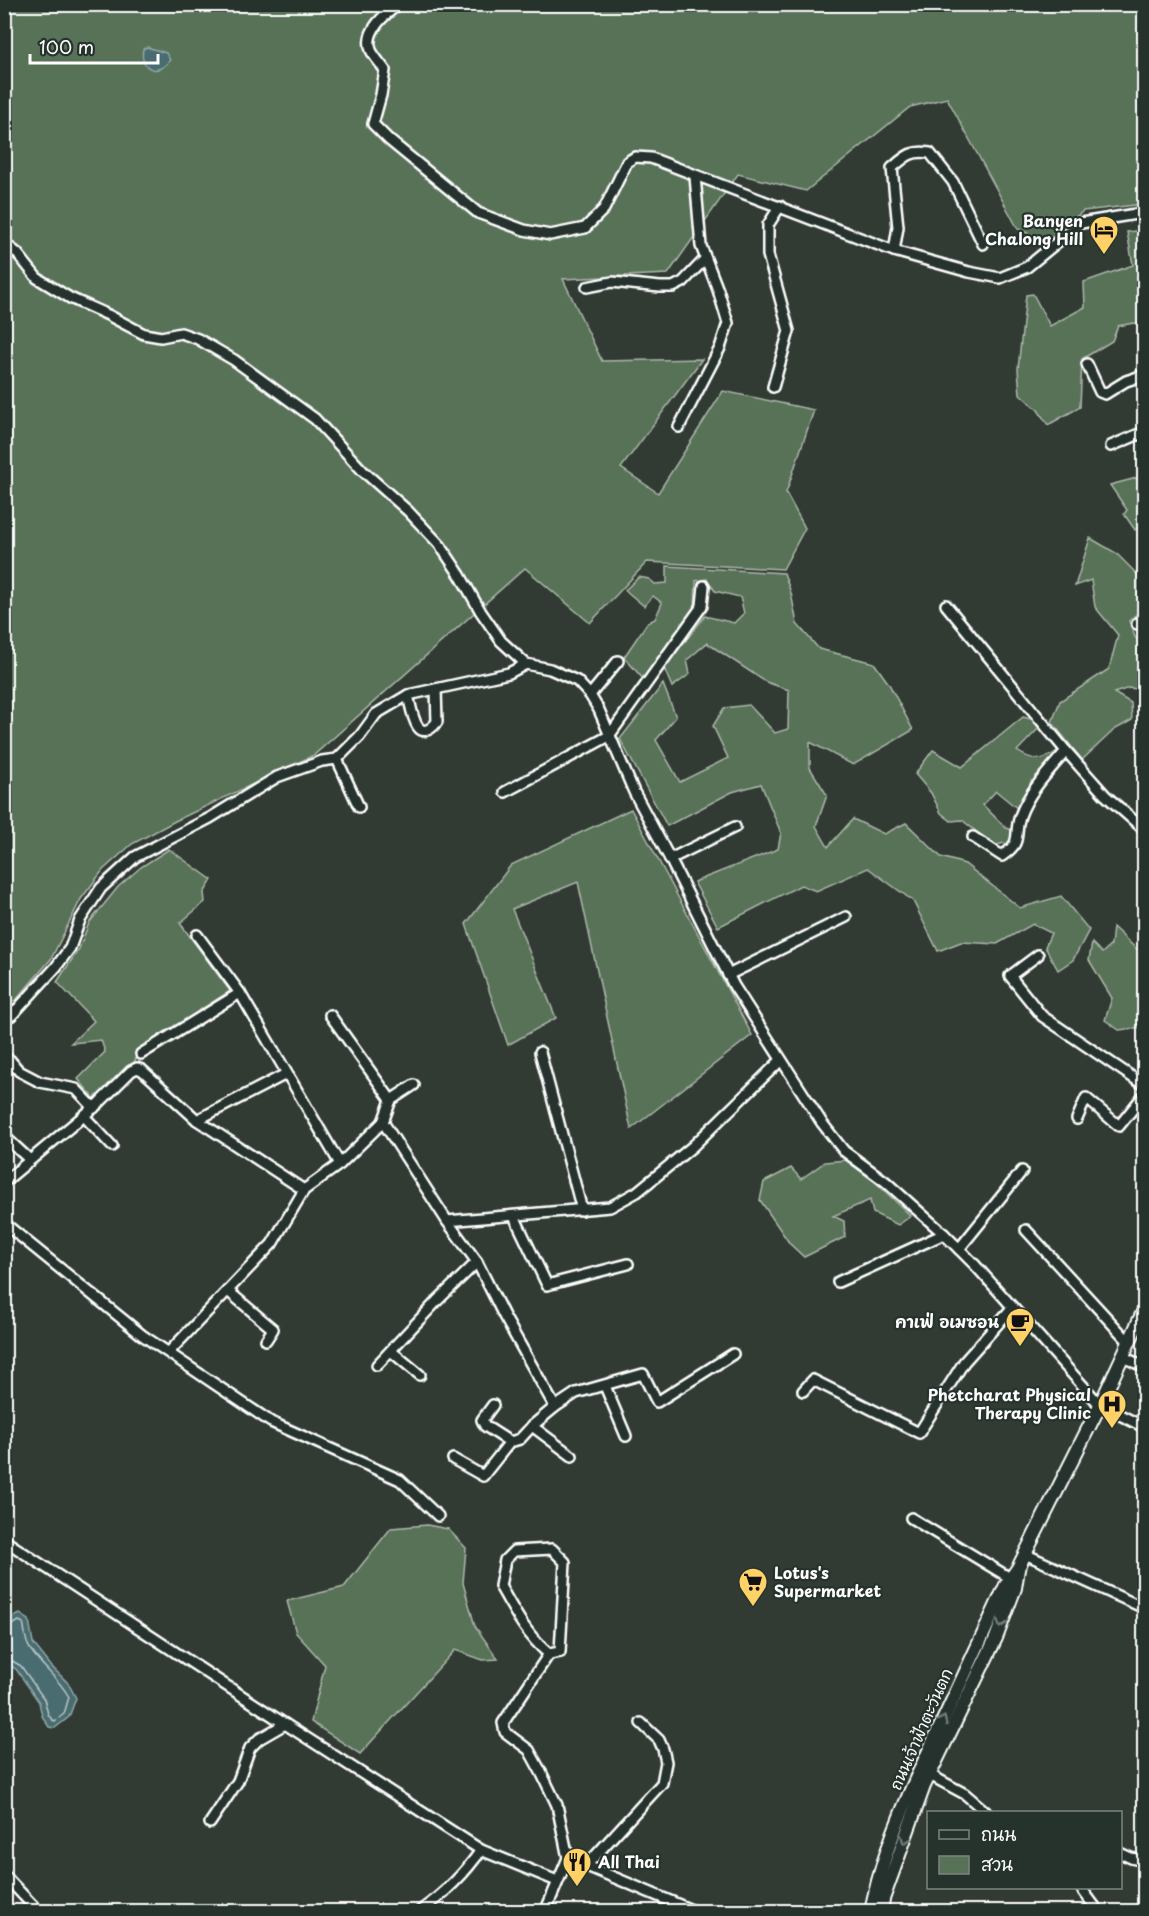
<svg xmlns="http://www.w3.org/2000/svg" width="1149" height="1916" font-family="'Playpen Sans','Playpen Sans Thai',sans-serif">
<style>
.green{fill:#587258;stroke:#acb8ac;stroke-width:1.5}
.water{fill:#4a6c70;stroke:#92a7a9;stroke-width:1.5}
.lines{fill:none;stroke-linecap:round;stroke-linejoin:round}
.shore{stroke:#b7c4c6;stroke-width:1.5}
.street-casing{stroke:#fff;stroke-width:14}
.secondary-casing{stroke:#fff;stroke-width:16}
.street{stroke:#26332d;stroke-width:9}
.secondary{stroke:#26332d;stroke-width:12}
.oneway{stroke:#727a76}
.labels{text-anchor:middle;stroke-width:4.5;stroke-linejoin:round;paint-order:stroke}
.poi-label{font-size:16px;font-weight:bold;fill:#fff;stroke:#26332d;text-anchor:end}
.street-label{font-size:16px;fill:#fff;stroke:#26332d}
</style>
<rect width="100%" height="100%" fill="#323b33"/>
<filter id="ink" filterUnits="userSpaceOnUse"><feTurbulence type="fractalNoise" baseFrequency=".0167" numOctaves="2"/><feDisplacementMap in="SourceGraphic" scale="12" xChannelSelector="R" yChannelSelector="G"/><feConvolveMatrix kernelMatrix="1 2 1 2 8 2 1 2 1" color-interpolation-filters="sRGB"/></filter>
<g filter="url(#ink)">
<!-- green -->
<g class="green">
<path d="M5,5H1144V204L1083,211L1047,242L1018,229L947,98L910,107L806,191L738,174L668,274L563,279L602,361L702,359L621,468L658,493L723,391L814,410L786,493L805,528L783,569L647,562L590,623L525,568L314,755L175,821L132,844L103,870L81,899L51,959L16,1000L5,1004Z"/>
<path d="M1144,230V327L1134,323L1118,326L1112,341L1082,359L1080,407L1048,425L1038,410L1020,394L1018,369L1026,295L1033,294L1050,326L1085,307L1084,282L1133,265L1127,232Z"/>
<path d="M1144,476V531L1139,527L1135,530L1124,514L1127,510L1110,485Z"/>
<path d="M1090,538L1116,553L1144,581V607L1129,621L1135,637L1144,645V690L1129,688L1114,693L1131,703L1132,720L1114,730L1082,760L1052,722L1060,701L1109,669L1118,635L1095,607L1091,580L1075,586Z"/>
<path d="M667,566L784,573L791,593L797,624L819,649L874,663L889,684L913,730L853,765L810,742V768L827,795L816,826L828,847L853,819L884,834L906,823L941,857L965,864L1020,908L1061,896L1089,930L1073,960L1058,970L1045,947L1051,933L1033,924L997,944L961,942L938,951L913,901L868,868L816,891L801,885L718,927L694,882L778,849L781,833L761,784L732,792L667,826L620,739L663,684L676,717L656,740L680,782L728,758L713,726L724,708L749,705L775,733L788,729L789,690L766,682L707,643L687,660L690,674L672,687L664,668L705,616L734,623L744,613L740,597L715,591L707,579L696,581L695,608L644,680L624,657L647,623L655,619L662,603L653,596L644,606L625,590L639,577L649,579L655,584L667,583Z"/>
<path d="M1023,717L1035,720L1040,727L1017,751C1032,761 1043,762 1057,751L1058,755L1036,782L1031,781L1026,796L1018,809L996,791L983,805L1006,828L1013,830L1015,837L1010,846L1004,843L994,846L962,820L951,821L941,813L931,793L915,774L933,750L962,767Z"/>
<path d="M631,809L752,1035L631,1129L578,882L512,909L556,1018L508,1045L466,924L511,865Z"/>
<path d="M169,849L212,880L204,893L205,902L180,923L230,991L138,1050L135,1061L95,1099L78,1079L105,1052L101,1040L71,1043L94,1021L57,982L79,949L89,923L118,887L141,867Z"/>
<path d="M1113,927L1144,956V1031L1143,1027L1119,1030L1105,1020L1112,998L1089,960L1092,943L1102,953L1111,945Z"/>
<path d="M846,1160L871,1178L911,1216L898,1225L873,1213L870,1200L833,1216L844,1221L845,1237L804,1257L790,1244L760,1200L764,1182L791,1168L801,1179L825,1162Z"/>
<path d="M427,1525L448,1529L466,1548L463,1583L475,1626L498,1659L483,1660L455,1650L360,1754L311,1722L325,1665L296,1633L287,1601L344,1587L391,1528Z"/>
</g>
<!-- water -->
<g class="water">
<path d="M147,47L166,53L170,60C157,78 139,68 143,49Z"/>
<path d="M20,1614L29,1620L33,1643L51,1666L68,1683L76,1698L69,1717L55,1728L49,1727L42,1716L39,1702L16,1669L5,1663V1624L11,1618Z"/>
</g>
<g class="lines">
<!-- shore -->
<path class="shore" d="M4,1628L9,1627L19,1621L23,1623C25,1631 25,1641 29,1647C40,1666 59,1678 69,1697L64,1714L55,1721L52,1720L48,1714L44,1699L21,1666L9,1659L4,1658"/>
<!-- street casing -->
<g class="street-casing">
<g id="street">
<path d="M399,4C385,14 364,31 371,50C374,57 381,64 385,70L381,95L373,124L389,140L478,213L524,230L550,235L585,228L604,209L627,162L635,157L651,158L894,251L969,272L1000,278L1027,267L1081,223L1136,214H1144"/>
<path d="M4,243L17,253L37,278L70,298L108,315L144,334L161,337L181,333L198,339L234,360L315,419L363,471L408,511L440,545L460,575L481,612L501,641L526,664L550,669L577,681L590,695L599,710L634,792L670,859L734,986L822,1123L844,1151L886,1182L944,1234L975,1265L1100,1405L1144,1427"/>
<path d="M894,251L898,227L892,168C906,156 911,150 930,153L953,182L983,244"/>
<path d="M587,287L612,282L660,287H673L683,282L705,259"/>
<path d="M1087,364L1100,392L1105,394L1126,381L1144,375"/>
<path d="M773,387L789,331L768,255V225L780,206"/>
<path d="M679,427L720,348L728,323L718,290L701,246L695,176"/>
<path d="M1111,446L1144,432"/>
<path d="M946,605L1066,751L1105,795L1140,826H1144"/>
<path d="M1137,624L1144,618"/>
<path d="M408,695C412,711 416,747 437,722L436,689"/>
<path d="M590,695L618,661"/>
<path d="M337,759L359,807"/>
<path d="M505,792L609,736L702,606L704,586"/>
<path d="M973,837L1002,856C1024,841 1013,835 1020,816C1029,791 1049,771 1066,751"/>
<path d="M670,859L735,827"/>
<path d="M197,935L240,993L340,1164L383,1122L447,1221L477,1262L504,1316L555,1407"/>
<path d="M1038,955L1010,976L1042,1016L1144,1085"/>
<path d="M728,975L846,917"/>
<path d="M330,1015L391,1100L383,1122"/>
<path d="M4,1019L12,1015L56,967L70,948L80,920L101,888L135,857L210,818L277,777L322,761L337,759L360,736L376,714L408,695L509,673L526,664"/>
<path d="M540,1052L582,1210"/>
<path d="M141,1054L240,993"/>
<path d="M10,1060L19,1071L40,1082L76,1089L94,1108"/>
<path d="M391,1100L414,1085"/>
<path d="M84,1116L112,1146"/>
<path d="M1077,1119L1086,1098L1119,1126L1144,1095"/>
<path d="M197,1120L286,1074"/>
<path d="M4,1136L30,1160"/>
<path d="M4,1182L99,1103L131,1071L137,1068L142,1070L197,1120L304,1190L340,1164"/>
<path d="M514,1216L547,1285L628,1264"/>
<path d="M447,1221L610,1207L637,1192L693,1146L781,1060"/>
<path d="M4,1223L142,1335L271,1422L400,1480L438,1516"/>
<path d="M1026,1230L1129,1342"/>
<path d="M959,1249L1022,1171"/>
<path d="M838,1282L944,1234"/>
<path d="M228,1291L273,1329L266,1340"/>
<path d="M391,1351L420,1375"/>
<path d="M169,1352L272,1244L304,1190"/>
<path d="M1122,1356L1144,1367"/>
<path d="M377,1365L437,1301L477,1262"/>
<path d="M605,1386L626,1436"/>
<path d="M803,1391L813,1380L919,1433L964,1362L1012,1308"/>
<path d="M493,1405L482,1420L485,1426L510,1442"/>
<path d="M532,1426L572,1456"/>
<path d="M453,1459L483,1476L510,1442L520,1439L532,1426L555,1407L576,1393L643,1374L657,1402L733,1354"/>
<path d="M911,1518L1010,1578"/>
<path d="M4,1540L285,1724L481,1850L557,1881"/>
<path d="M552,1549L565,1562L560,1652L549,1654C527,1636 514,1611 500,1586L505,1560L514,1551Z"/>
<path d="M1025,1554L1144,1608"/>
<path d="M930,1775L965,1794L986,1812"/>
<path d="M210,1823L238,1781L250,1748L259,1739L285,1724"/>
<path d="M1120,1853L1131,1858L1144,1861"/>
<path d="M568,1858L696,1912"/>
<path d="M586,1866L662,1783L666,1762L663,1749L659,1740L641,1723"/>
<path d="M4,1875L39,1912"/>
<path d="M1081,1888L1098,1911L1096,1912"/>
<path d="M419,1912C444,1894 464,1875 481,1850"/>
<path d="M545,1912L568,1858L557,1805L541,1772L529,1750L505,1732L503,1723L549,1654"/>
</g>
</g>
<!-- secondary casing -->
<g class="secondary-casing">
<g id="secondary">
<path d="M871,1912C880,1862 900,1813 921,1768L1006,1585L1018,1568L1100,1405L1144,1310"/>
<path d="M881,1912L883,1899L924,1786L996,1638L1015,1588L1018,1569"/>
</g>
</g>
<!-- street -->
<use href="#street" class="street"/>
<!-- secondary -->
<use href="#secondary" class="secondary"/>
</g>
<!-- one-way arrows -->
<defs><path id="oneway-chevron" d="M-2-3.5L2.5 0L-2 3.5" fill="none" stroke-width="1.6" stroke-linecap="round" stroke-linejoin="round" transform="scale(1.5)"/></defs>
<g class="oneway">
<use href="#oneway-chevron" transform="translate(1001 1624) rotate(111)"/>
<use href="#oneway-chevron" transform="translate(943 1720) rotate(-65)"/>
<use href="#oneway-chevron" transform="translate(905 1840) rotate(110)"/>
</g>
</g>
<!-- icons -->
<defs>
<g id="hotel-pin" transform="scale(1.5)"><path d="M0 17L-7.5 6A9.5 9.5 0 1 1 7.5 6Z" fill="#ffd166" stroke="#26332d"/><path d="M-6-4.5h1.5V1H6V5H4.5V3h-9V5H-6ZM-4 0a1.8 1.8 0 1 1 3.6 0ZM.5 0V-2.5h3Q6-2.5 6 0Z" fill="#111"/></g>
<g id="cafe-pin" transform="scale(1.5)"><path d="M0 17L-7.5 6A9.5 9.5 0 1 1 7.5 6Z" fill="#ffd166" stroke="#26332d"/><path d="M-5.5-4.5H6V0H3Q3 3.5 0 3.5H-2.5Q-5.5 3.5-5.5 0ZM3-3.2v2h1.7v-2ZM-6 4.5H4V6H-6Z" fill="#111"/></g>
<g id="hospital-pin" transform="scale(1.5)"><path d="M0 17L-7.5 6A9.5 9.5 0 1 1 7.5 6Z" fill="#ffd166" stroke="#26332d"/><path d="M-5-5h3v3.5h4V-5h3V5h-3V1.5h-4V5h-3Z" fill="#111"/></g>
<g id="supermarket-pin" transform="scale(1.5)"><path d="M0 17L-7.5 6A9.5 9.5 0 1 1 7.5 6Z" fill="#ffd166" stroke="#26332d"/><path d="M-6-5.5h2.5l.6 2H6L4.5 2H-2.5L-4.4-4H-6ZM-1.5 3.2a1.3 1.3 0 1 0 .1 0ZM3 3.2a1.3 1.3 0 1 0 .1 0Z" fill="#111"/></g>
<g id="restaurant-pin" transform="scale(1.5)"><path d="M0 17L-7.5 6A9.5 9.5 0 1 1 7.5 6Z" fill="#ffd166" stroke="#26332d"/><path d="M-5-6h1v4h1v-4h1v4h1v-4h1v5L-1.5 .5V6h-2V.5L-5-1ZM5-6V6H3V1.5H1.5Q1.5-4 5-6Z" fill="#111"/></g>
</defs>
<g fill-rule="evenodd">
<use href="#hotel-pin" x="1104" y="230"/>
<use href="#cafe-pin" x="1020" y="1322"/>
<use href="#hospital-pin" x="1112" y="1404"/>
<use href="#supermarket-pin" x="753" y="1582"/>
<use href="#restaurant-pin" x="577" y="1862"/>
</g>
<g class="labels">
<!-- poi labels -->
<g class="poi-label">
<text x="1083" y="227">Banyen<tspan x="1083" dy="18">Chalong Hill</tspan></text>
<text x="999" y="1328">คาเฟ่ อเมซอน</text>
<text x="1091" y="1401">Phetcharat Physical<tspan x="1091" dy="18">Therapy Clinic</tspan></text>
<text x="774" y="1579" text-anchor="start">Lotus's<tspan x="774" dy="18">Supermarket</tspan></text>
<text x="598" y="1868" text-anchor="start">All Thai</text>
</g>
<!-- street labels -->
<g class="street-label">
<text transform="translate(921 1729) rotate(-66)" y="6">ถนนเจ้าฟ้าตะวันตก</text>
</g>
</g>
<!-- margin -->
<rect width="1149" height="1916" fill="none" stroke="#26332d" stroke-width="24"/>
<rect x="12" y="12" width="1125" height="1892" fill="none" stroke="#fff" stroke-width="2" filter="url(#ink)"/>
<!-- legend -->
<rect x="927" y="1811" width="195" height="78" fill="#26332d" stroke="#7d8581" stroke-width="1.5"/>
<rect x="939" y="1830" width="30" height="9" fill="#26332d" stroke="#7d8581" stroke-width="1.5"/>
<text x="981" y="1841" font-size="18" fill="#ffffff">ถนน</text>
<rect x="939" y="1856" width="30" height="18" fill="#587258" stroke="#7d8581" stroke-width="1.5"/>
<text x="981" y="1871" font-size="18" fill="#ffffff">สวน</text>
<!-- scale -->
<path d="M30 54v9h128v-9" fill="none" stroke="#ffffff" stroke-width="3"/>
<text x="39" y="54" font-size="18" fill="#ffffff" stroke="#26332d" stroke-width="4.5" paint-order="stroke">100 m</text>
</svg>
